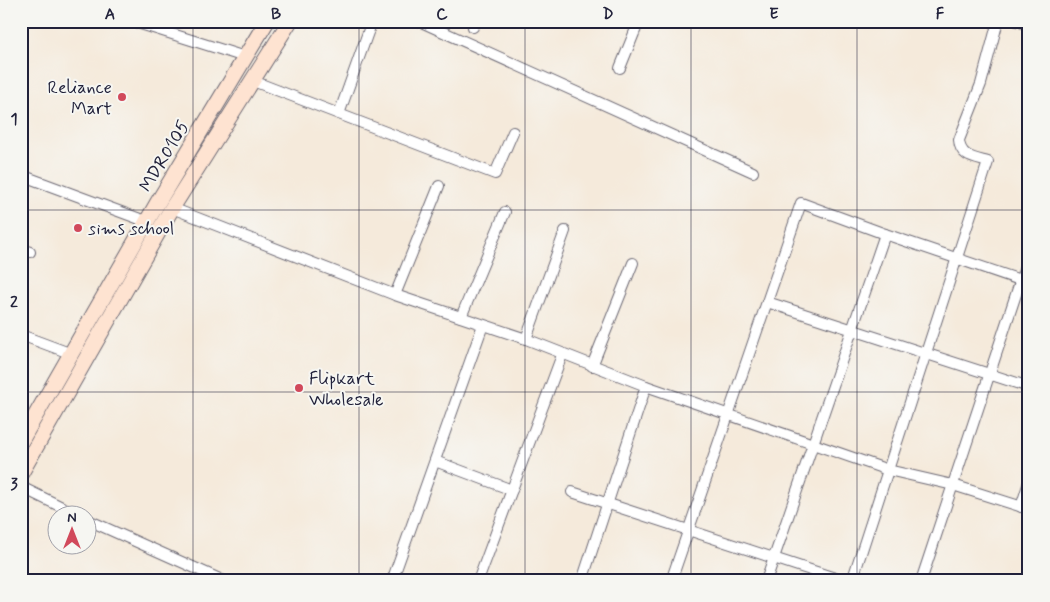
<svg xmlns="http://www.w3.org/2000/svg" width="1050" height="602" font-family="Mynerve,sans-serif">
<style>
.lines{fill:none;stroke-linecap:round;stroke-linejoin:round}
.street-casing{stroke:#6c6873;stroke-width:12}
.secondary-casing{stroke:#6c6873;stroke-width:17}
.street{stroke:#fff;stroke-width:10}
.secondary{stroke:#fee3d1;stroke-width:15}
.grid{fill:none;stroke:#22223b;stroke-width:1;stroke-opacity:0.55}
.poi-dot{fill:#d1495b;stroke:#f6f6f2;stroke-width:2}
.labels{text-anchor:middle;stroke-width:4;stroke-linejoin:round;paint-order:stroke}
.poi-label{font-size:18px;fill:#22223b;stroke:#f6f6f2;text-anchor:start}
.street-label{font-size:18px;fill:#22223b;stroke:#f6f6f2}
.neatline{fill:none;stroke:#22223b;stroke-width:2}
.grid-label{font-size:16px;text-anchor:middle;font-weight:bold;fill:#22223b}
</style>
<rect width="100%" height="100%" fill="#f6f6f2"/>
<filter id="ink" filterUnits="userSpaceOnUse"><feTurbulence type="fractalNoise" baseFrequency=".02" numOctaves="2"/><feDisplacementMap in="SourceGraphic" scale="10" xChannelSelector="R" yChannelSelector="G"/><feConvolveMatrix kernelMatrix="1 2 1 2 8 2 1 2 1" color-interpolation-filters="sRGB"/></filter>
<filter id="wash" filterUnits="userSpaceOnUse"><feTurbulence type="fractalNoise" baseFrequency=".0096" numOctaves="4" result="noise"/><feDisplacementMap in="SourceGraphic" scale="20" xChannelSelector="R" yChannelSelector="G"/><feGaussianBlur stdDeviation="1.12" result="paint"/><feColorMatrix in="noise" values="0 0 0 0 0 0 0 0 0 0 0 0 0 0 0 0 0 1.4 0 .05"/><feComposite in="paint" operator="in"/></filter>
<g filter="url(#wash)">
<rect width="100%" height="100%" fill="#f5eadb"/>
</g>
<g filter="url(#ink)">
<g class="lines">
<!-- street casing -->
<g class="street-casing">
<g id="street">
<path d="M131,21L245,57"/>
<path d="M419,21L753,172"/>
<path d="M1017,21L1029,25"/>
<path d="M473,27L476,21"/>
<path d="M620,68L639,21"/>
<path d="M253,81L495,174L513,132"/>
<path d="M339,114L372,21"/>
<path d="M21,175L148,222"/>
<path d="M172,208L395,295L526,339L646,386L888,470L953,485L1029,509"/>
<path d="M21,249L30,252"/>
<path d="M395,295L439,186"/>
<path d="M767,302L1029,387"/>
<path d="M461,317L505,212"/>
<path d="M21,335L72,354"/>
<path d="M526,339L565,231"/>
<path d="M592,366L633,263"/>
<path d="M435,461L512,490"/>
<path d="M21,487L76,514"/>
<path d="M572,492L844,581"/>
<path d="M1021,507L1029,482"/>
<path d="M88,520L224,581"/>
<path d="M392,581L483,325"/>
<path d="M478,581L562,355"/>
<path d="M582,581L646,386"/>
<path d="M671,581L801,203L885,234"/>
<path d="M766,581L885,234L1029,283"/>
<path d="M852,581L988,162C974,158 960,157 959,140L981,84L998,21"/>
<path d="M921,581L1029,255"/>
</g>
</g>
<!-- secondary casing -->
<g class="secondary-casing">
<g id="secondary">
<path d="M21,441L158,202L267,21"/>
<path d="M21,473L172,208L290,21"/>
</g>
</g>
<!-- street -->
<use href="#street" class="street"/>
<!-- secondary -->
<use href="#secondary" class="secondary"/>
</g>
</g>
<!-- grid -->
<path class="grid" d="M193,21V581M359,21V581M525,21V581M691,21V581M857,21V581M21,210H1029M21,392H1029"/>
<!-- markers -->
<g class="poi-dot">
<circle cx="122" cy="97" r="5"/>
<circle cx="78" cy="228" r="5"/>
<circle cx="299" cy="388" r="5"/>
</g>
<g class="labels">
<!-- poi labels -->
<g class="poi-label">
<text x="112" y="93" text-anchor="end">Reliance<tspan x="112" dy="21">Mart</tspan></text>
<text x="88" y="234">sims school</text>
<text x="309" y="384">Flipkart<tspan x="309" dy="21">Wholesale</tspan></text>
</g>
<!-- street labels -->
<g class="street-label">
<text transform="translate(164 156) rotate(-59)" y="6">MDR0105</text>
</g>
</g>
<!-- margin -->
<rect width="1050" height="602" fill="none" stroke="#f6f6f2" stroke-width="55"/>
<!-- north arrow -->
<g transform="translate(72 530)"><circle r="24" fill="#f6f6f2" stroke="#a1a1a9"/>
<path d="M0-4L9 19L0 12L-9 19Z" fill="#d1495b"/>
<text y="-8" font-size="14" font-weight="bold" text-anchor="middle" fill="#22223b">N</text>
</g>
<rect x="28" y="28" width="994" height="546" class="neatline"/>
<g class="grid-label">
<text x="110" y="19">A</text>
<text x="276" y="19">B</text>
<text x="442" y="19">C</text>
<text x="608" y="19">D</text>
<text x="774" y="19">E</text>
<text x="940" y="19">F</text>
<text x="14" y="124">1</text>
<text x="14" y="307">2</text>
<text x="14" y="489">3</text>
</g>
</svg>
